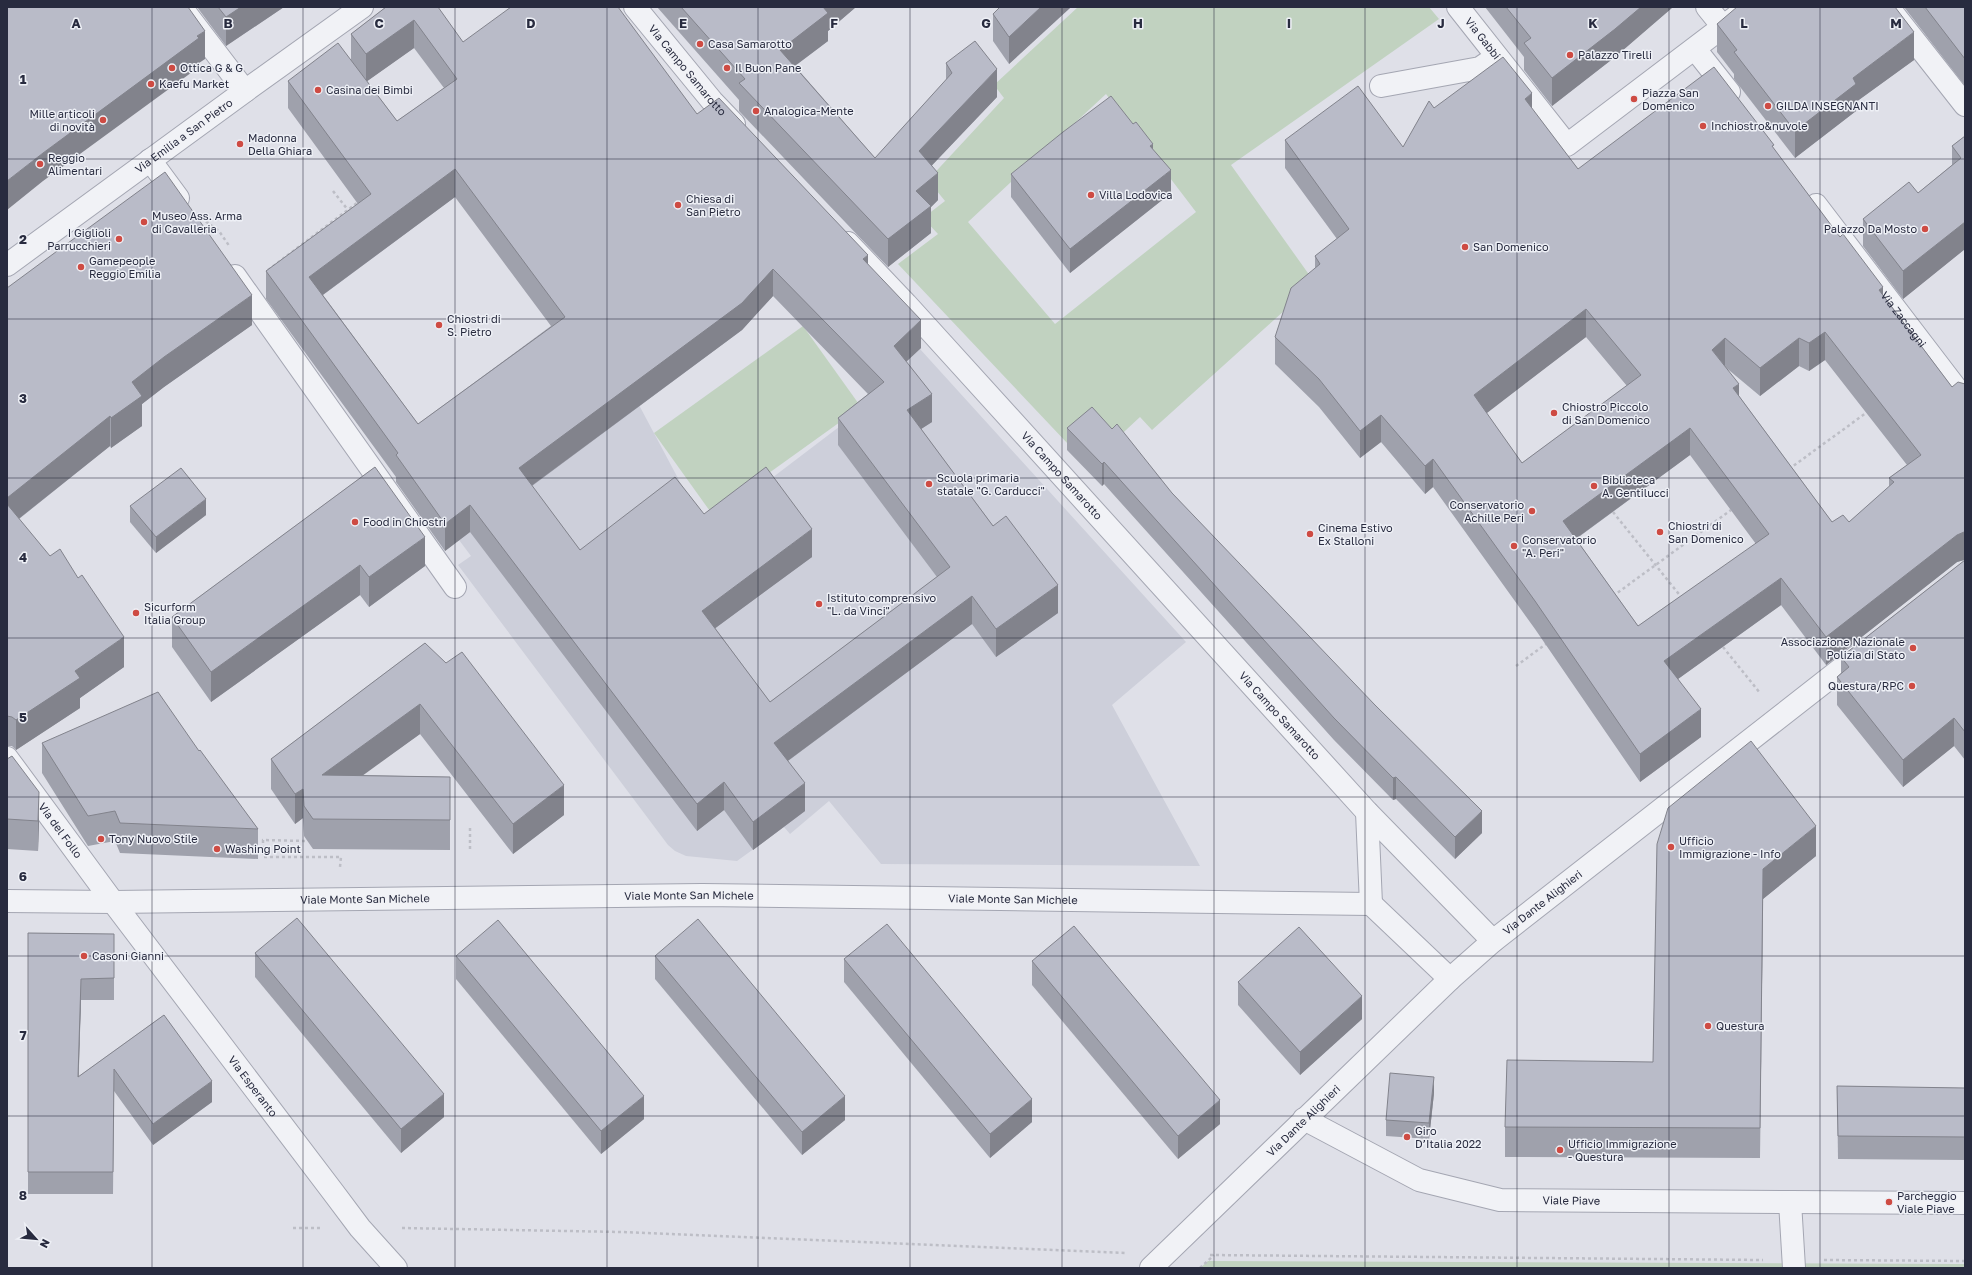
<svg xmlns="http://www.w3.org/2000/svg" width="1972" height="1275" font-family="'Golos Text',sans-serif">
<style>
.built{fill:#cdcfda}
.green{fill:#c1d2c0;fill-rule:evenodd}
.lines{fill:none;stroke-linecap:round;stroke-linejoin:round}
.minor-casing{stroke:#a4a6b2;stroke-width:24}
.path{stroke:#bdbec6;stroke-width:2.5;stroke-dasharray:3 3;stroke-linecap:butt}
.minor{stroke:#f1f2f6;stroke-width:22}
.wall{fill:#9fa1ac;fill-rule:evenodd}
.shaded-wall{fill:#82838c}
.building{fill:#b9bbc8;stroke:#82838c;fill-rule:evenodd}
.grid{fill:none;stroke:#282b3f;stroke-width:1;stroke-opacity:0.55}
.poi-dot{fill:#ce4b43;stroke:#eef0f6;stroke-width:1.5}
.labels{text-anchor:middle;stroke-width:3;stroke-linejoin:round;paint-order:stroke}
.street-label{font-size:11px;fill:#282b3f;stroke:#eef0f6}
.poi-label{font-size:11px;fill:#282b3f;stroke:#eef0f6;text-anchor:start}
.grid-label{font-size:13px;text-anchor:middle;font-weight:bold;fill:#282b3f;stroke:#eef0f6;stroke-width:3;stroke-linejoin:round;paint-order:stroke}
</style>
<rect width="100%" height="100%" fill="#dfe0e8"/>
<!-- built -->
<path class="built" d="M920,349L1186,642L1112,705L1200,866L881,864L829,801L790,834L784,827L737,861L686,856L675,851L668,845L458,565L471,556L459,540L639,405L705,529L860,411L870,396Z"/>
<!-- green -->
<g class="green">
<path d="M1078,7H1429L1439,19L1231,165L1315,283L1152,430L1140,417L1112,443L1068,444L898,264L938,234L923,218L945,201L928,180L1004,98L994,85ZM1106,94L1196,212L1055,324L968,222Z"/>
<path d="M803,326L861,407L712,514L654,433Z"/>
<path d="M1208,1261L1965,1264V1268H1200Z"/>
</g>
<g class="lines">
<!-- minor casing -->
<g class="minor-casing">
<g id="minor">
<path d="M181,7L245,91"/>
<path id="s1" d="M635,7L712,101L734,124"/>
<path id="s2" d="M1458,7L1567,145L1749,7"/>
<path d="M1707,7L1724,28"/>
<path d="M1888,7L1965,105"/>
<path d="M1695,49L1729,92"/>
<path d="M1381,86L1480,68L1496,57"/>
<path d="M150,160L178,198"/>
<path id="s3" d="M1816,205L1965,400"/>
<path id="s4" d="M848,243L906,304L1367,812L1493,941"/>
<path id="s5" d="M7,265L245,91L362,7"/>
<path d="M235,276L455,587"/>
<path id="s6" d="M7,758L113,902L333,1192L360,1228L396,1268"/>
<path d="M1367,812L1371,904"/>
<path id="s7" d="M7,901L113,902L702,895L1371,904L1450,979"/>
<path id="s8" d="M1304,1119L1419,1180L1500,1200L1790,1202L1794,1268"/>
<path d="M1790,1202L1965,1203"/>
<path id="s9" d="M1151,1268L1450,979L1493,941L1864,651"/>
</g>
</g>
<!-- path -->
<g class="path">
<path d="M333,191L348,210"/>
<path d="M201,218L219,231L230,247"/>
<path d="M268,270L357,203"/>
<path d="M1789,469L1866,413"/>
<path d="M1613,512L1682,598"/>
<path d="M1613,596L1731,510"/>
<path d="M1723,647L1760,693"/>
<path d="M1516,666L1546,644"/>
<path d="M305,841L263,840V857H341L340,867"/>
<path d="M470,849V826"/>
<path d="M293,1228H321"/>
<path d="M402,1228L621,1232L1125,1253"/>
<path d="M1210,1255L1763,1260"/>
<path d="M1824,1260L1965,1261"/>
<path d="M1200,1268L1214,1255"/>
</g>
<!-- minor -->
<use href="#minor" class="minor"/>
</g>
<!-- wall -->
<g class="wall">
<path d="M197,7H284L226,46Z"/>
<path d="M386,7L463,42L697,114L868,264L921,348L906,362L932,422L921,429L1058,613L996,657L972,624L788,761L805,811L753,850L724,810L697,831L470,532L445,551L396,482V477L266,299V271L358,204L288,108V81L351,60V34ZM414,48L444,88L397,121L367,81ZM455,197L551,326L418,424L323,295ZM773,296L868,394L838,418V445L937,577L770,702L715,628L812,557L704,514L580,550L532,486L742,330Z"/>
<path d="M657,7H856L828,31V41L795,66L875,158L946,80V63L997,97L932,165L938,200L931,207V233L888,267L739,111V100Z"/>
<path d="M1000,7H1071L1009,64L993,41V14Z"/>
<path d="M1485,7H1673L1615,57L1552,106L1524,70V57Z"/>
<path d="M1904,7H1965V86Z"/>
<path d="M1717,24L1914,60L1856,102V111L1795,158L1734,79V74L1717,52Z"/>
<path d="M1434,108L1532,109L1578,169L1774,149L1952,387L1965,384V560H1964L1957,562L1826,665L1781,605L1678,679L1701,737L1640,782L1535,629L1433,487L1425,494L1381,442L1360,458L1319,407L1275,364V337L1315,268V256L1337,239L1285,168V140L1403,147ZM1586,337L1627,386L1522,463L1486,413ZM1825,360L1907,465L1889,478V487L1849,522H1832L1739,396L1724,366L1760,396L1799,366L1809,371ZM1690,455L1756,544L1638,626L1576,539Z"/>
<path d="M1965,136V249L1903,299L1863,246V219L1918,193L1952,165V146Z"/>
<path d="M1153,150L1171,193L1070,273L1011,197V174Z"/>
<path d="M7,288L252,325L164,387L142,404V426L111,448L110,446L19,519L124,667L80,698V708L16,750L12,746H7Z"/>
<path d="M1067,428L1172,493L1482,833L1455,859L1396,799L1393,800L1334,740L1104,484L1102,486L1067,450Z"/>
<path d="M375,467L425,566L369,607L360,595L211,702L172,647V617Z"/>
<path d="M130,506L206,515L156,553L130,522Z"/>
<path d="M1965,560V760L1954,746L1903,787L1837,705V677L1841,673V657Z"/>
<path d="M425,643L564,815L513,854L420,734L362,775L450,777V850L313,849L304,836L303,818L295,824L271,789V759Z"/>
<path d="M42,743L199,751L258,829V859L120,853L115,841L88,846L42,773Z"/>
<path d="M12,756L39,822L38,851L7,849V759Z"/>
<path d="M1657,844L1816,856L1763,899L1760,1158L1505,1157V1127L1653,1062Z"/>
<path d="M28,933L114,934V1000H81L78,1077L164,1015L212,1102L153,1145L114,1091L113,1194H28Z"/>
<path d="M255,953L444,1117L401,1153L255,977Z"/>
<path d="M456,956L644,1119L601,1154L456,979Z"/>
<path d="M655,956L845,1120L802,1155L655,979Z"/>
<path d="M844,959L1032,1122L990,1158L844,982Z"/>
<path d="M1032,961L1220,1124L1178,1159L1032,985Z"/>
<path d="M1238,982L1362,1019L1300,1075L1238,1005Z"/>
<path d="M1837,1086L1965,1088V1160L1838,1159Z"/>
<path d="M1434,1093L1429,1139L1386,1136V1120Z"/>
</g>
<!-- shaded-wall -->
<g class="shaded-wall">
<path d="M241,7H284L226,46V17Z"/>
<path d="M823,7H856L828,31V41L780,77V50Z"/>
<path d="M1041,7H1071L1009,64V37Z"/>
<path d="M1641,7H1673L1615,57L1552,106V78Z"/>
<path d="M414,20V48L366,82V54Z"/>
<path d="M205,31V59L199,63V67L43,181L7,210V181L43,153L197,36Z"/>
<path d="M1914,32V60L1856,102V111L1795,158V131L1853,78Z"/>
<path d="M997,69V97L919,179V151Z"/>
<path d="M1532,93V121L1525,99Z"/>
<path d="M1153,144V167L1150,146Z"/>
<path d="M455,169V197L309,305V277Z"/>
<path d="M1171,170V193L1070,273V249Z"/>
<path d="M938,173V200L931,207V233L888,267V239L916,191Z"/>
<path d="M1965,222V249L1903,299V271Z"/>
<path d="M868,255V282L863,259Z"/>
<path d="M773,269V296L742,330L519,495V468Z"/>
<path d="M1883,287V314L1879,290Z"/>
<path d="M252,295V325L164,387L142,404V426L111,448V418L132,382L164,357Z"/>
<path d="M1586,309V337L1474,423V395Z"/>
<path d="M921,320V348L894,373V346Z"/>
<path d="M1825,332V360L1809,371V343Z"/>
<path d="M1725,338V366L1712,350Z"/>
<path d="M1799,338V366L1760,396V368Z"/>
<path d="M1739,384V412L1733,388Z"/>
<path d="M932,394V422L907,438V410Z"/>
<path d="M1381,415V442L1360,458V431Z"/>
<path d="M110,416V446L7,528V498Z"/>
<path d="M1690,428V455L1563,548V521Z"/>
<path d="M1433,459V487L1425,494V466Z"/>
<path d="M1104,462V484L1102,486V464Z"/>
<path d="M206,499V515L156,553V537Z"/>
<path d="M470,505V532L445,551V524Z"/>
<path d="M812,529V557L702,638V611Z"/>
<path d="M1964,532V560L1957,562L1826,665V637L1957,535Z"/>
<path d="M425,537V566L369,607V577Z"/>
<path d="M360,565V595L211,702V672Z"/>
<path d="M1781,578V605L1664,689V661Z"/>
<path d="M1058,585V613L996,657V629Z"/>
<path d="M972,596V624L774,771V743Z"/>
<path d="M124,637V667L80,698V708L16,750V720L75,671Z"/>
<path d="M420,704V734L322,805V775Z"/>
<path d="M1701,709V737L1640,782V754Z"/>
<path d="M1954,718V746L1903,787V760Z"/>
<path d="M1396,777V799L1393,800V778Z"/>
<path d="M724,782V810L697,831V804Z"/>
<path d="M805,783V811L753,850V822Z"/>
<path d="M564,785V815L513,854V824Z"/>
<path d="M303,789V818L295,824V794Z"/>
<path d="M39,792V822L38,851V821Z"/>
<path d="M1482,811V833L1455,859V837Z"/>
<path d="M1816,826V856L1763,899L1760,1158L1763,869Z"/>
<path d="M81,979V1000L78,1099V1077Z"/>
<path d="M1362,996V1019L1300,1075V1052Z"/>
<path d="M1434,1077V1093L1429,1139V1123Z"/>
<path d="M212,1081V1102L153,1145V1124Z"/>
<path d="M444,1094V1117L401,1153V1129Z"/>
<path d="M644,1096V1119L601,1154V1131Z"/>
<path d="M845,1096V1120L802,1155V1132Z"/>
<path d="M1032,1099V1122L990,1158V1134Z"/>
<path d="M1220,1100V1124L1178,1159V1136Z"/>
</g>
<!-- building -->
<g class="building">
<path d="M7,7H188L205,31L197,36L199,38L43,153L7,181Z"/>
<path d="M218,7H241L226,17Z"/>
<path d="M386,7H438L463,42L511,7H618L697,114L719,98L868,255L863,259L921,320L894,346L932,394L907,410L993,526L1006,516L1058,585L996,629L972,596L774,743L805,783L753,822L724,782L697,804L470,505L445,524L396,455L398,453L266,271L371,194L288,81L338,43L397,121L457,79L414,20L366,54L351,34ZM455,169L565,317L418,424L309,277ZM773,269L884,382L838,418L950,567L770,702L702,611L812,529L766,467L704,514L675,477L580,550L519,468L742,303Z"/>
<path d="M681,7H823L828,13L780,50L875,158L952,73L946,63L975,41L997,69L919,151L938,173L916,191L931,206L888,239L739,83L745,79Z"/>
<path d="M1000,7H1041L1009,37L993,14Z"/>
<path d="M1506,7H1641L1615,29L1552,78L1524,43L1531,38Z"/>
<path d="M1737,7H1895L1914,32L1853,78L1856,84L1795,131L1734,52L1737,50L1717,24Z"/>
<path d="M1925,7H1965V59Z"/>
<path d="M1503,57L1532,93L1525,99L1578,169L1714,67L1774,145L1772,146L1840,237L1843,234L1883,287L1879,290L1952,387L1958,382L1965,384V532H1964L1957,535L1826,637L1781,578L1664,661L1701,709L1640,754L1535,601L1433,459L1425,466L1381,415L1360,431L1319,379L1275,337L1291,288L1320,264L1315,256L1349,229L1285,140L1358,86L1403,147L1429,101L1434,108ZM1586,309L1641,375L1522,463L1474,395ZM1825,332L1921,455L1889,478L1894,482L1849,522L1843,515L1832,522L1733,388L1739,384L1712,350L1725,338L1760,368L1799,338L1809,343ZM1690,428L1769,534L1638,626L1563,521Z"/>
<path d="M1111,96L1133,124L1136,122L1153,144L1150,146L1171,170L1070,249L1011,174L1063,132Z"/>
<path d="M1965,136V222L1903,271L1863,219L1909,182L1918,193L1961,158L1952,146Z"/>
<path d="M165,172L252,295L164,357L132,382L142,396L111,418L110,416L7,498V288L68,243Z"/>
<path d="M1092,407L1112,429L1117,424L1172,493L1375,705L1482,811L1455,837L1396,777L1393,778L1334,718L1104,462L1102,464L1067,428Z"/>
<path d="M375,467L425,537L369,577L360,565L211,672L172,617Z"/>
<path d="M181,468L206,499L156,537L130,506Z"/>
<path d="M7,504L50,556L60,549L78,578L82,575L124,637L75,671L80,678L16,720L12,717L7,716Z"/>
<path d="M1965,560V732L1954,718L1903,760L1837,677L1849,667L1841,657Z"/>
<path d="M425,643L446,663L462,652L564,785L513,824L420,704L322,775L450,777V820L313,819L304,806L303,789L295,794L271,759Z"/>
<path d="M158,692L199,751L200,750L258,829L120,823L115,811L88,816L42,743Z"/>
<path d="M1751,741L1816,826L1763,869L1760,1128L1505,1127L1507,1060L1653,1062L1657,844L1668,808Z"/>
<path d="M12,756L39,792L38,821L7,819V759Z"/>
<path d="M297,918L444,1094L401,1129L255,953Z"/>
<path d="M698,919L845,1096L802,1132L655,956Z"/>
<path d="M498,920L644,1096L601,1131L456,956Z"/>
<path d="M887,924L1032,1099L990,1134L844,959Z"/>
<path d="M1074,926L1220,1100L1178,1136L1032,961Z"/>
<path d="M1299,927L1362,996L1300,1052L1238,982Z"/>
<path d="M28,933L114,934V978L81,979L78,1077L164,1015L212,1081L153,1124L114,1069L113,1172H28Z"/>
<path d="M1390,1073L1434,1077L1429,1123L1386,1120Z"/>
<path d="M1837,1086L1965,1088V1137L1838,1136Z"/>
</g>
<!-- grid -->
<path class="grid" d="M152,7V1268M303,7V1268M455,7V1268M607,7V1268M758,7V1268M910,7V1268M1062,7V1268M1214,7V1268M1365,7V1268M1517,7V1268M1669,7V1268M1820,7V1268M7,159H1965M7,319H1965M7,478H1965M7,638H1965M7,797H1965M7,956H1965M7,1116H1965"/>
<!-- markers -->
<g class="poi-dot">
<circle cx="700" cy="44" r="4"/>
<circle cx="1570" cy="55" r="4"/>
<circle cx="172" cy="68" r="4"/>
<circle cx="727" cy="68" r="4"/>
<circle cx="151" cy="84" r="4"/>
<circle cx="318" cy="90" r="4"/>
<circle cx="1634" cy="99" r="4"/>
<circle cx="1768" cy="106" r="4"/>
<circle cx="756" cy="111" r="4"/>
<circle cx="103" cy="120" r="4"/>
<circle cx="1703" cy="126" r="4"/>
<circle cx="240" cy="144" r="4"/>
<circle cx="40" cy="164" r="4"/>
<circle cx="1091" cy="195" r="4"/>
<circle cx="678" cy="205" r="4"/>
<circle cx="144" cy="222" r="4"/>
<circle cx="1925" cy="229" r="4"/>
<circle cx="119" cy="239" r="4"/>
<circle cx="1465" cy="247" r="4"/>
<circle cx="81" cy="267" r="4"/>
<circle cx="439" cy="325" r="4"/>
<circle cx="1554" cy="413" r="4"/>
<circle cx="929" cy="484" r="4"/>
<circle cx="1594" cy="486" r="4"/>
<circle cx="1532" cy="511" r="4"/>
<circle cx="355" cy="522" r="4"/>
<circle cx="1660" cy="532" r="4"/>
<circle cx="1310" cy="534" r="4"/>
<circle cx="1514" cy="546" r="4"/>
<circle cx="819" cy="604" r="4"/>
<circle cx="136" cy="613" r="4"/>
<circle cx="1913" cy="648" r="4"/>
<circle cx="1912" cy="686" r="4"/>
<circle cx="101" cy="839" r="4"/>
<circle cx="1671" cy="847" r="4"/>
<circle cx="217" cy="849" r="4"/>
<circle cx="84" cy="956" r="4"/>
<circle cx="1708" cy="1026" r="4"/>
<circle cx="1407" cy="1137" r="4"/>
<circle cx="1560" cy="1150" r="4"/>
<circle cx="1889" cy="1202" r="4"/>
</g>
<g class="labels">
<!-- street labels -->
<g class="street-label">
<text dy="4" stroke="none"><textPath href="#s2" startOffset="40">Via Gabbi</textPath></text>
<text dy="4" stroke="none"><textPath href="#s1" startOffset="82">Via Campo Samarotto</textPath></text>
<text dy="4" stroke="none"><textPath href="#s5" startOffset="219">Via Emilia a San Pietro</textPath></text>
<text dy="4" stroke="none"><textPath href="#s3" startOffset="144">Via Zaccagni</textPath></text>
<text dy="4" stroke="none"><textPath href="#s4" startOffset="316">Via Campo Samarotto</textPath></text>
<text dy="4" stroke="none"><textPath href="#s4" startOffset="640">Via Campo Samarotto</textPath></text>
<text dy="4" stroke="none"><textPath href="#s6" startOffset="90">Via del Follo</textPath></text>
<text dy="4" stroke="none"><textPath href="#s7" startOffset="682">Viale Monte San Michele</textPath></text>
<text dy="4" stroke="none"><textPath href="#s7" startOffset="1006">Viale Monte San Michele</textPath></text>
<text dy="4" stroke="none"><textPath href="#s7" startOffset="358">Viale Monte San Michele</textPath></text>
<text dy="4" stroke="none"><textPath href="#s9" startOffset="536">Via Dante Alighieri</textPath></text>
<text dy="4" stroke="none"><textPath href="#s6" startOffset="410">Via Esperanto</textPath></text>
<text dy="4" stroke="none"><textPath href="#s9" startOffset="212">Via Dante Alighieri</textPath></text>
<text dy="4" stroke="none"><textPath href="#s8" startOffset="285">Viale Piave</textPath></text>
</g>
<!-- poi labels -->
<g class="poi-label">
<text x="708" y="48">Casa Samarotto</text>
<text x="1578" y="59">Palazzo Tirelli</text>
<text x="180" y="72">Ottica G &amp; G</text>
<text x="735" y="72">Il Buon Pane</text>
<text x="159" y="88">Kaefu Market</text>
<text x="326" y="94">Casina dei Bimbi</text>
<text x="1642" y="97">Piazza San<tspan x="1642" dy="13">Domenico</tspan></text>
<text x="1776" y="110">GILDA INSEGNANTI</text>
<text x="764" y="115">Analogica-Mente</text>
<text x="95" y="118" text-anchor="end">Mille articoli<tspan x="95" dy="13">di novità</tspan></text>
<text x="1711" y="130">Inchiostro&amp;nuvole</text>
<text x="248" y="142">Madonna<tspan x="248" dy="13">Della Ghiara</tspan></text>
<text x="48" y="162">Reggio<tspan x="48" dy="13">Alimentari</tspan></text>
<text x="1099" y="199">Villa Lodovica</text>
<text x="686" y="203">Chiesa di<tspan x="686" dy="13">San Pietro</tspan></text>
<text x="152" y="220">Museo Ass. Arma<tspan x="152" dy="13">di Cavalleria</tspan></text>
<text x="1917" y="233" text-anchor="end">Palazzo Da Mosto</text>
<text x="111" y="237" text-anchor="end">I Giglioli<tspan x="111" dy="13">Parrucchieri</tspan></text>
<text x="1473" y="251">San Domenico</text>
<text x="89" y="265">Gamepeople<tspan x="89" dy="13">Reggio Emilia</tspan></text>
<text x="447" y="323">Chiostri di<tspan x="447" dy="13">S. Pietro</tspan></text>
<text x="1562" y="411">Chiostro Piccolo<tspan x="1562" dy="13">di San Domenico</tspan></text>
<text x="937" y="482">Scuola primaria<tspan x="937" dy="13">statale "G. Carducci"</tspan></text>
<text x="1602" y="484">Biblioteca<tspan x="1602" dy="13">A. Gentilucci</tspan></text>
<text x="1524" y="509" text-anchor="end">Conservatorio<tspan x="1524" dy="13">Achille Peri</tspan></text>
<text x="363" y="526">Food in Chiostri</text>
<text x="1668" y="530">Chiostri di<tspan x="1668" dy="13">San Domenico</tspan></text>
<text x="1318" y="532">Cinema Estivo<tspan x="1318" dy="13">Ex Stalloni</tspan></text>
<text x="1522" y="544">Conservatorio<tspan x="1522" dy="13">"A. Peri"</tspan></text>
<text x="827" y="602">Istituto comprensivo<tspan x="827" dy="13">"L. da Vinci"</tspan></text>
<text x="144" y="611">Sicurform<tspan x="144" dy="13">Italia Group</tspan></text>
<text x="1905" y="646" text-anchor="end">Associazione Nazionale<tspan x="1905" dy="13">Polizia di Stato</tspan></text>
<text x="1904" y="690" text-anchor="end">Questura/RPC</text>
<text x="109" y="843">Tony Nuovo Stile</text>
<text x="1679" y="845">Ufficio<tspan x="1679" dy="13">Immigrazione - Info</tspan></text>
<text x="225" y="853">Washing Point</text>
<text x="92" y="960">Casoni Gianni</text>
<text x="1716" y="1030">Questura</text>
<text x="1415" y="1135">Giro<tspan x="1415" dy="13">D’Italia 2022</tspan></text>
<text x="1568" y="1148">Ufficio Immigrazione<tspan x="1568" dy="13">- Questura</tspan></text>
<text x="1897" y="1200">Parcheggio<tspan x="1897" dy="13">Viale Piave</tspan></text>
</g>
</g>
<g class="grid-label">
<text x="76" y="28">A</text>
<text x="228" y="28">B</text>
<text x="379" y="28">C</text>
<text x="531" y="28">D</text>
<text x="683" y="28">E</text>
<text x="834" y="28">F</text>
<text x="986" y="28">G</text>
<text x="1138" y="28">H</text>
<text x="1289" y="28">I</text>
<text x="1441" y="28">J</text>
<text x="1593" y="28">K</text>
<text x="1744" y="28">L</text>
<text x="1896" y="28">M</text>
<text x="23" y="84">1</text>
<text x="23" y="244">2</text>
<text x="23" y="403">3</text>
<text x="23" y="562">4</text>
<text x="23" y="722">5</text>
<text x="23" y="881">6</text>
<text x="23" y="1040">7</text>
<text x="23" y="1200">8</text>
</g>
<!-- border -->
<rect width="1972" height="1275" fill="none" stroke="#282b3f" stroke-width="16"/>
<!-- north arrow -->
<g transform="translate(36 1239) rotate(117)" stroke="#eef0f6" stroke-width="3" paint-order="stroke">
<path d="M0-3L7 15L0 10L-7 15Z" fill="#282b3f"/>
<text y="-6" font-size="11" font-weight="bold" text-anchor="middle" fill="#282b3f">N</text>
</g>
</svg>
